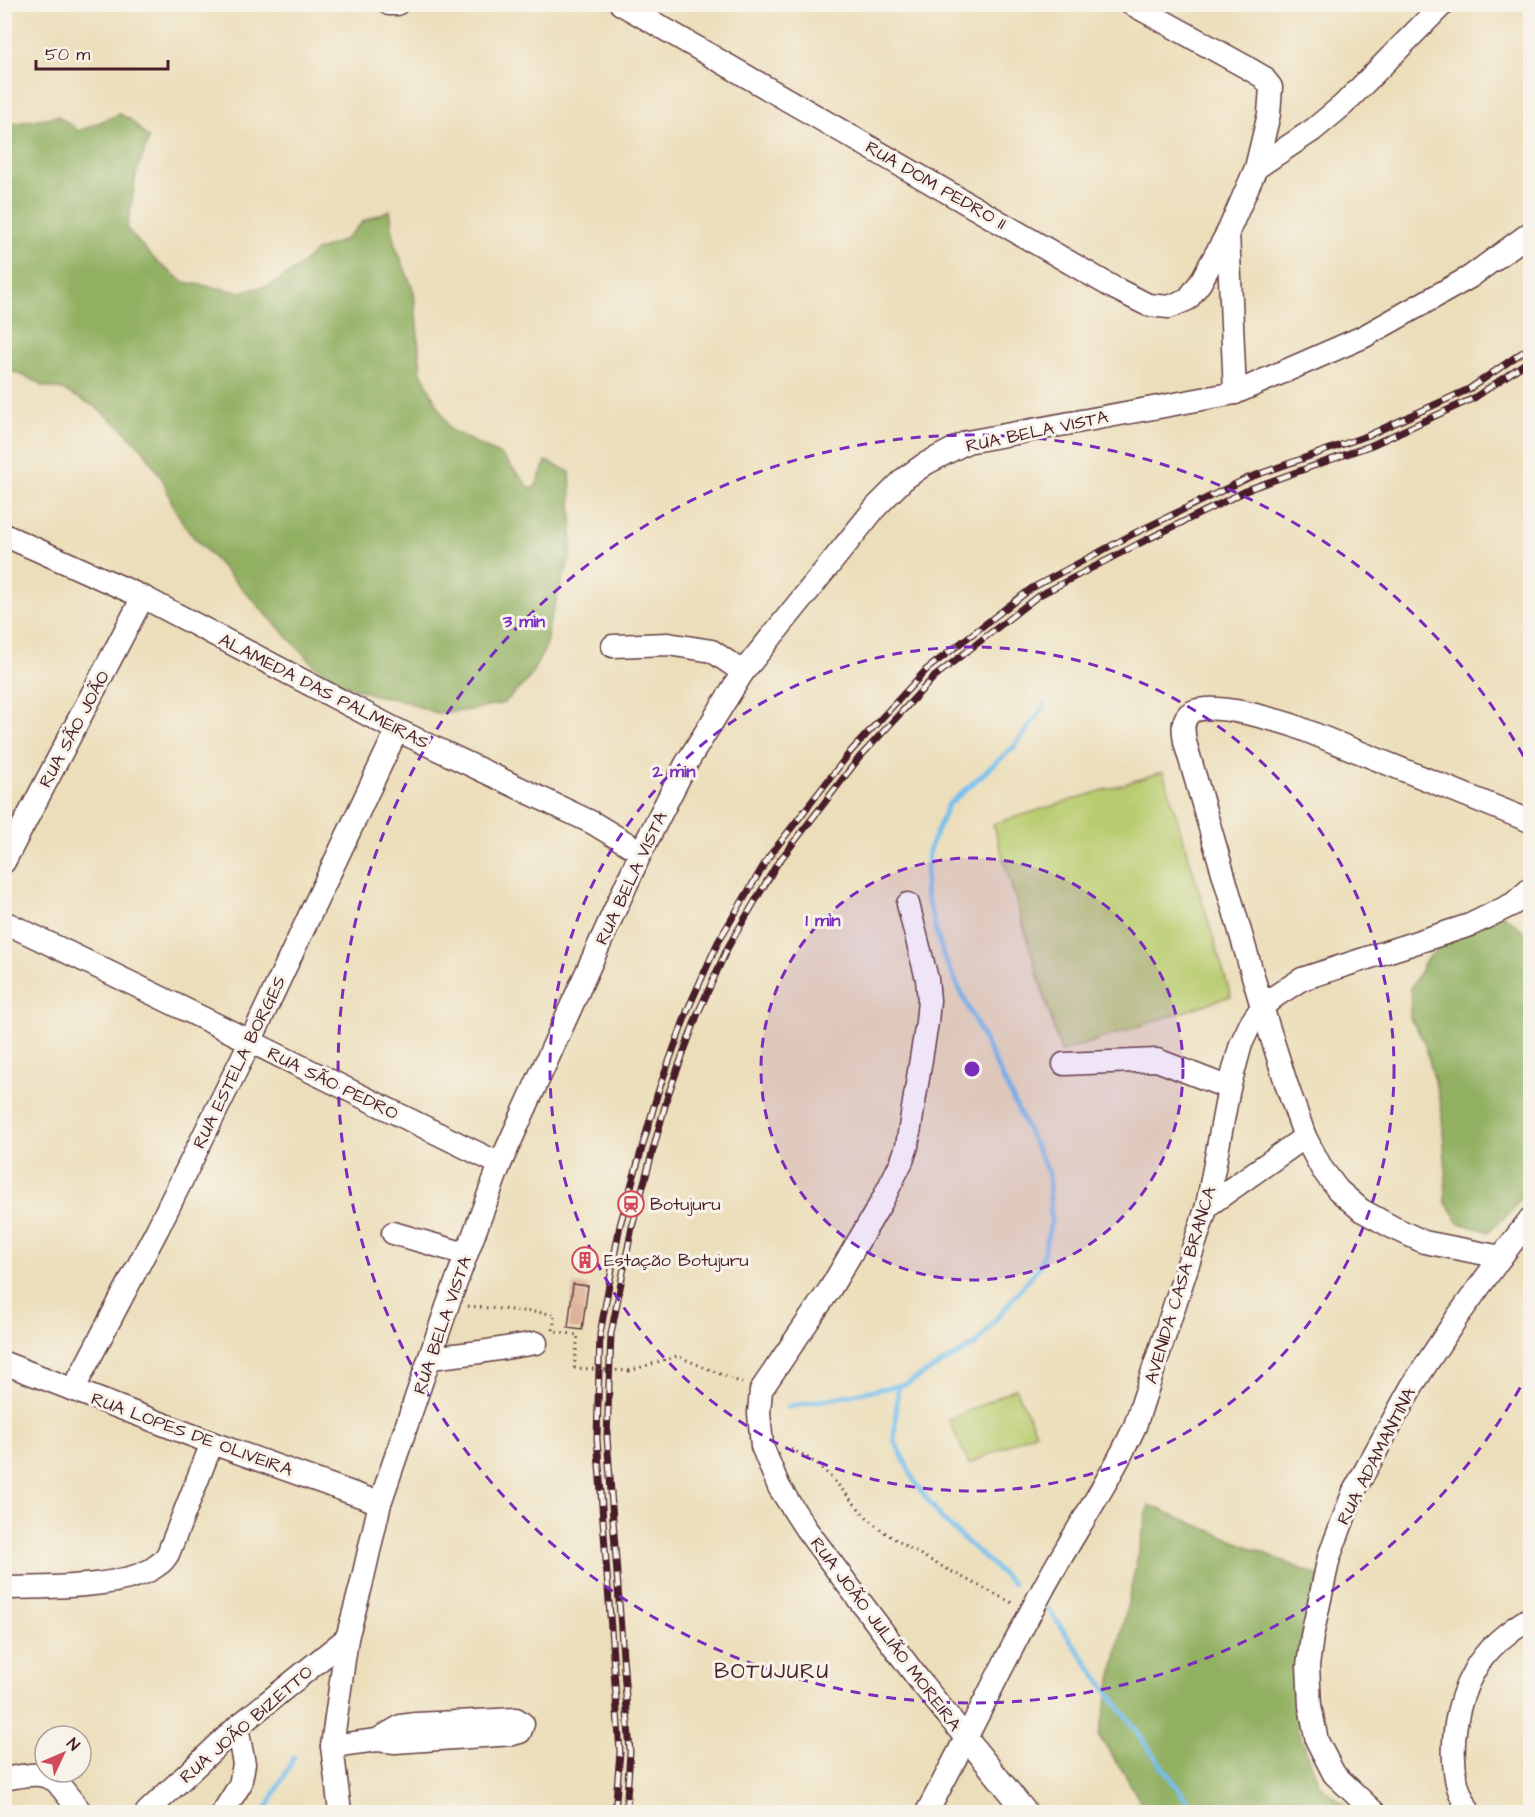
<svg xmlns="http://www.w3.org/2000/svg" width="1535" height="1817" font-family="'Architects Daughter',sans-serif">
<style>
.green{fill:#b9cc6f;stroke:#82764d;stroke-width:1.5}
.forest{fill:#92b062;stroke:#6e6846;stroke-width:1.5}
.lines{fill:none;stroke-linecap:round;stroke-linejoin:round}
.stream{stroke:#74bfed;stroke-width:5}
.building{fill:#dcad93}
.minor-casing{stroke:#623c40;stroke-width:25}
.path{stroke:#623c40;stroke-width:3;stroke-dasharray:1.5 4.5;stroke-linecap:butt}
.minor{stroke:#fff;stroke-width:22}
.rail-casing{stroke:#4a1f2b;stroke-width:7}
.rail{stroke:#f7f3e8;stroke-width:4.5;stroke-dasharray:14;stroke-linecap:butt}
.path-bridge{stroke:#623c40;stroke-width:3;stroke-dasharray:1.5 4.5;stroke-linecap:butt}
.ring{fill:none;stroke:#7b2cbf;stroke-width:3;stroke-dasharray:10 8}
.labels{text-anchor:middle;stroke-width:6;stroke-linejoin:round;paint-order:stroke}
.street-label{font-size:18px;fill:#4a1f2b;stroke:#f7f3e8}
.poi-label{font-size:18px;fill:#4a1f2b;stroke:#f7f3e8;text-anchor:start}
.quarter-label{font-size:21px;letter-spacing:1.5px;fill:#4a1f2b;stroke:#f7f3e8}
.centre{fill:#7b2cbf;stroke:#f7f3e8;stroke-width:3}
.ring-label{font-size:18px;text-anchor:middle;font-weight:bold;fill:#7b2cbf;stroke:#f7f3e8;stroke-width:6;stroke-linejoin:round;paint-order:stroke}
</style>
<rect width="100%" height="100%" fill="#f7f3e8"/>
<filter id="ink" filterUnits="userSpaceOnUse"><feTurbulence type="fractalNoise" baseFrequency=".0167" numOctaves="2"/><feDisplacementMap in="SourceGraphic" scale="12" xChannelSelector="R" yChannelSelector="G"/><feConvolveMatrix kernelMatrix="1 2 1 2 8 2 1 2 1" color-interpolation-filters="sRGB"/></filter>
<filter id="wash" filterUnits="userSpaceOnUse"><feTurbulence type="fractalNoise" baseFrequency=".008" numOctaves="4" result="noise"/><feDisplacementMap in="SourceGraphic" scale="24" xChannelSelector="R" yChannelSelector="G"/><feGaussianBlur stdDeviation="1.35" result="paint"/><feColorMatrix in="noise" values="0 0 0 0 0 0 0 0 0 0 0 0 0 0 0 0 0 1.4 0 .05"/><feComposite in="paint" operator="in"/></filter>
<g filter="url(#wash)">
<rect width="100%" height="100%" fill="#ecdeba"/>
<!-- green -->
<g class="green">
<path d="M1163,772L1231,996L1061,1052L993,824Z"/>
<path d="M1016,1388L1036,1432L969,1464L949,1420Z"/>
</g>
<!-- forest -->
<g class="forest">
<path d="M119,114L130,119L149,139L136,174L127,229L157,262L184,282L240,292L271,285L295,270L316,251L344,240L364,221L390,210L394,242L414,292L421,372L450,430L501,455L531,489L536,486L546,461L570,472L572,523L571,555L559,590L550,621L545,649L528,680L504,703L472,710L436,713L401,700L374,695L338,682L315,666L189,532L174,508L163,480L144,451L121,427L94,406L63,390L42,386L40,383L15,372L5,373V125L58,116L79,131Z"/>
<path d="M1495,909L1517,925L1530,939V1185L1512,1210L1489,1232L1459,1223L1445,1201L1446,1171L1441,1104L1424,1041L1410,1018L1411,988L1427,959L1450,938Z"/>
<path d="M1149,1505L1321,1577L1307,1626L1295,1680L1297,1727L1320,1786L1354,1812H1146L1124,1773L1099,1736Z"/>
</g>
<g class="lines">
<!-- stream -->
<g class="stream">
<path d="M898,1386L894,1440L916,1484L943,1520L1013,1584"/>
<path d="M788,1407L906,1384L976,1344L1041,1264L1051,1222L1049,1174L943,955L925,891L928,852L948,805L1015,746L1045,705"/>
<path d="M1048,1609L1195,1812"/>
<path d="M265,1812L294,1757"/>
</g>
</g>
<g id="blocks">
<!-- building -->
<path class="building" d="M573,1284L588,1286L582,1330L568,1328Z"/>
</g>
</g>
<g filter="url(#ink)">
<use href="#blocks" fill-opacity="0" stroke="#623c40" stroke-width="1.5"/>
<g class="lines">
<!-- minor casing -->
<g class="minor-casing">
<g id="minor">
<path d="M389,4H397"/>
<path d="M621,4L1114,288L1148,305L1169,307L1188,299L1200,283L1228,232L1256,168L1313,130L1343,105L1443,4"/>
<path d="M1132,4L1246,67L1263,77L1271,87L1269,114L1256,168"/>
<path d="M1228,232L1235,393"/>
<path d="M4,535L143,597L397,730L593,823L641,852"/>
<path d="M613,646L668,644L712,651L743,672"/>
<path d="M4,862L143,597"/>
<path d="M908,904L927,979L929,1000L927,1022L907,1146L902,1161L881,1203L830,1289L761,1390L759,1413L762,1446L779,1487L806,1529L919,1680L1026,1812"/>
<path d="M4,922C171,1001 335,1084 500,1164"/>
<path d="M1064,1064L1157,1060L1229,1088"/>
<path d="M1207,1206L1305,1137"/>
<path d="M393,1233L466,1254"/>
<path d="M1501,1257L1424,1242L1392,1227L1361,1210L1338,1190L1322,1169L1305,1137L1287,1086L1262,1007L1185,742C1184,733 1181,723 1188,715C1202,698 1272,719 1292,725L1530,821"/>
<path d="M430,1358L480,1352L536,1343"/>
<path d="M4,1363L212,1443L380,1503"/>
<path d="M73,1390L157,1230L250,1042L397,730"/>
<path d="M4,1588C42,1587 131,1589 159,1564C163,1562 166,1557 168,1554L212,1443"/>
<path d="M332,1746L377,1740L395,1742L513,1734L520,1732L523,1724L516,1719L416,1724L401,1726L377,1740"/>
<path d="M4,1779C23,1776 39,1770 56,1781L81,1812"/>
<path d="M147,1812L237,1727L347,1638"/>
<path d="M223,1812L240,1785L244,1764L237,1727"/>
<path d="M340,1812L332,1746L347,1638L361,1586L380,1503L448,1304L500,1164L641,852L686,764L743,672L876,507L904,479L925,464L967,442L1235,393L1363,337L1470,277L1530,233"/>
<path d="M927,1812C967,1739 1003,1663 1043,1589C1073,1534 1109,1483 1135,1426L1207,1206L1229,1088L1241,1044L1251,1023L1262,1007L1277,995L1302,979L1470,925L1513,904L1530,889"/>
<path d="M1374,1812L1334,1774L1317,1741L1310,1706L1308,1666L1312,1636L1329,1557L1354,1491L1412,1386L1458,1316L1501,1257L1530,1219"/>
<path d="M1469,1812C1465,1803 1459,1793 1457,1783C1449,1747 1456,1702 1474,1671C1486,1649 1509,1630 1530,1618"/>
</g>
</g>
<!-- path -->
<g class="path">
<path d="M468,1306L555,1314L553,1331L578,1335L574,1368"/>
<path d="M629,1371L677,1356L742,1383"/>
<path d="M785,1448C829,1459 848,1506 883,1531C923,1559 969,1580 1012,1603"/>
</g>
<!-- minor -->
<use href="#minor" class="minor"/>
<!-- rail casing -->
<g class="rail-casing">
<g id="rail">
<path d="M615,1812L620,1752L597,1438L600,1334L620,1225L658,1092L688,1009L718,942L768,858L851,751L927,669L1032,588L1133,534L1248,478L1369,435L1469,389L1530,347"/>
<path d="M626,1812L630,1752L607,1437L611,1334L632,1227L668,1095L698,1013L728,947L777,864L859,758L934,677L1038,596L1138,544L1252,488L1372,445L1474,398L1530,360"/>
</g>
</g>
<!-- rail -->
<use href="#rail" class="rail"/>
<!-- path-bridge -->
<path class="path-bridge" d="M574,1368L629,1371"/>
</g>
</g>
<!-- distance rings -->
<circle cx="972" cy="1069" r="211" fill="#7b2cbf" fill-opacity=".12"/>
<g class="ring">
<circle cx="972" cy="1069" r="211"/>
<circle cx="972" cy="1069" r="422"/>
<path d="M1529 1372A634 634 0 1 1 1529 766"/>
</g>
<!-- icons -->
<defs>
<g id="station-ring" transform="scale(1.35)"><circle r="9.5" fill="#f7f3e8" stroke="#d1495b" stroke-width="1.5"/><path d="M-3-6H3Q5-6 5-4V2Q5 4 3 4L4.5 6H3L1.5 4h-3L-3 6H-4.5L-3 4Q-5 4-5 2V-4Q-5-6-3-6ZM-3.5-4v3h7v-3ZM-3.5 1v1.5H-2V1ZM2 1v1.5H3.5V1Z" fill="#d1495b"/></g>
<g id="building-ring" transform="scale(1.35)"><circle r="9.5" fill="#f7f3e8" stroke="#d1495b" stroke-width="1.5"/><path d="M-4-6H4V6H1V3H-1V6H-4ZM-2.5-4.3h1.7v1.8h-1.7ZM.8-4.3h1.7v1.8H.8ZM-2.5-1h1.7V.8h-1.7ZM.8-1h1.7V.8H.8Z" fill="#d1495b"/></g>
</defs>
<g fill-rule="evenodd">
<use href="#station-ring" x="631" y="1204"/>
<use href="#building-ring" x="585" y="1260"/>
</g>
<g class="labels">
<!-- street labels -->
<g class="street-label">
<text transform="translate(936 185) rotate(30)" y="6">RUA DOM PEDRO II</text>
<text transform="translate(1037 431) rotate(-12)" y="6">RUA BELA VISTA</text>
<text transform="translate(324 691) rotate(27)" y="6">ALAMEDA DAS PALMEIRAS</text>
<text transform="translate(74 729) rotate(-62)" y="6">RUA SÃO JOÃO</text>
<text transform="translate(631 878) rotate(-65)" y="6">RUA BELA VISTA</text>
<text transform="translate(239 1062) rotate(-64)" y="6">RUA ESTELA BORGES</text>
<text transform="translate(333 1083) rotate(26)" y="6">RUA SÃO PEDRO</text>
<text transform="translate(1180 1285) rotate(-73)" y="6">AVENIDA CASA BRANCA</text>
<text transform="translate(442 1325) rotate(-71)" y="6">RUA BELA VISTA</text>
<text transform="translate(192 1434) rotate(20)" y="6">RUA LOPES DE OLIVEIRA</text>
<text transform="translate(1376 1456) rotate(-63)" y="6">RUA ADAMANTINA</text>
<text transform="translate(886 1634) rotate(53)" y="6">RUA JOÃO JULIÃO MOREIRA</text>
<text transform="translate(246 1724) rotate(-41)" y="6">RUA JOÃO BIZETTO</text>
</g>
<!-- poi labels -->
<g class="poi-label">
<text x="650" y="1210">Botujuru</text>
<text x="604" y="1266">Estação Botujuru</text>
</g>
<!-- quarter labels -->
<g class="quarter-label">
<text x="772" y="1678">BOTUJURU</text>
</g>
</g>
<circle cx="972" cy="1069" r="9" class="centre"/>
<g class="ring-label">
<text x="524" y="627">3 min</text>
<text x="674" y="777">2 min</text>
<text x="823" y="926">1 min</text>
</g>
<!-- margin -->
<rect width="1535" height="1817" fill="none" stroke="#f7f3e8" stroke-width="24"/>
<!-- north arrow -->
<g transform="translate(63 1754) rotate(46)"><circle r="28" fill="#f7f3e8" stroke="#b29e9c" stroke-width="1.5"/>
<path d="M0-4.5L10 22L0 15L-10 22Z" fill="#d1495b"/>
<text y="-9" font-size="16" font-weight="bold" text-anchor="middle" fill="#4a1f2b">N</text>
</g>
<!-- scale -->
<path d="M36 60v9h132v-9" fill="none" stroke="#4a1f2b" stroke-width="3"/>
<text x="45" y="60" font-size="18" fill="#4a1f2b" stroke="#f7f3e8" stroke-width="4.5" paint-order="stroke">50 m</text>
</svg>
